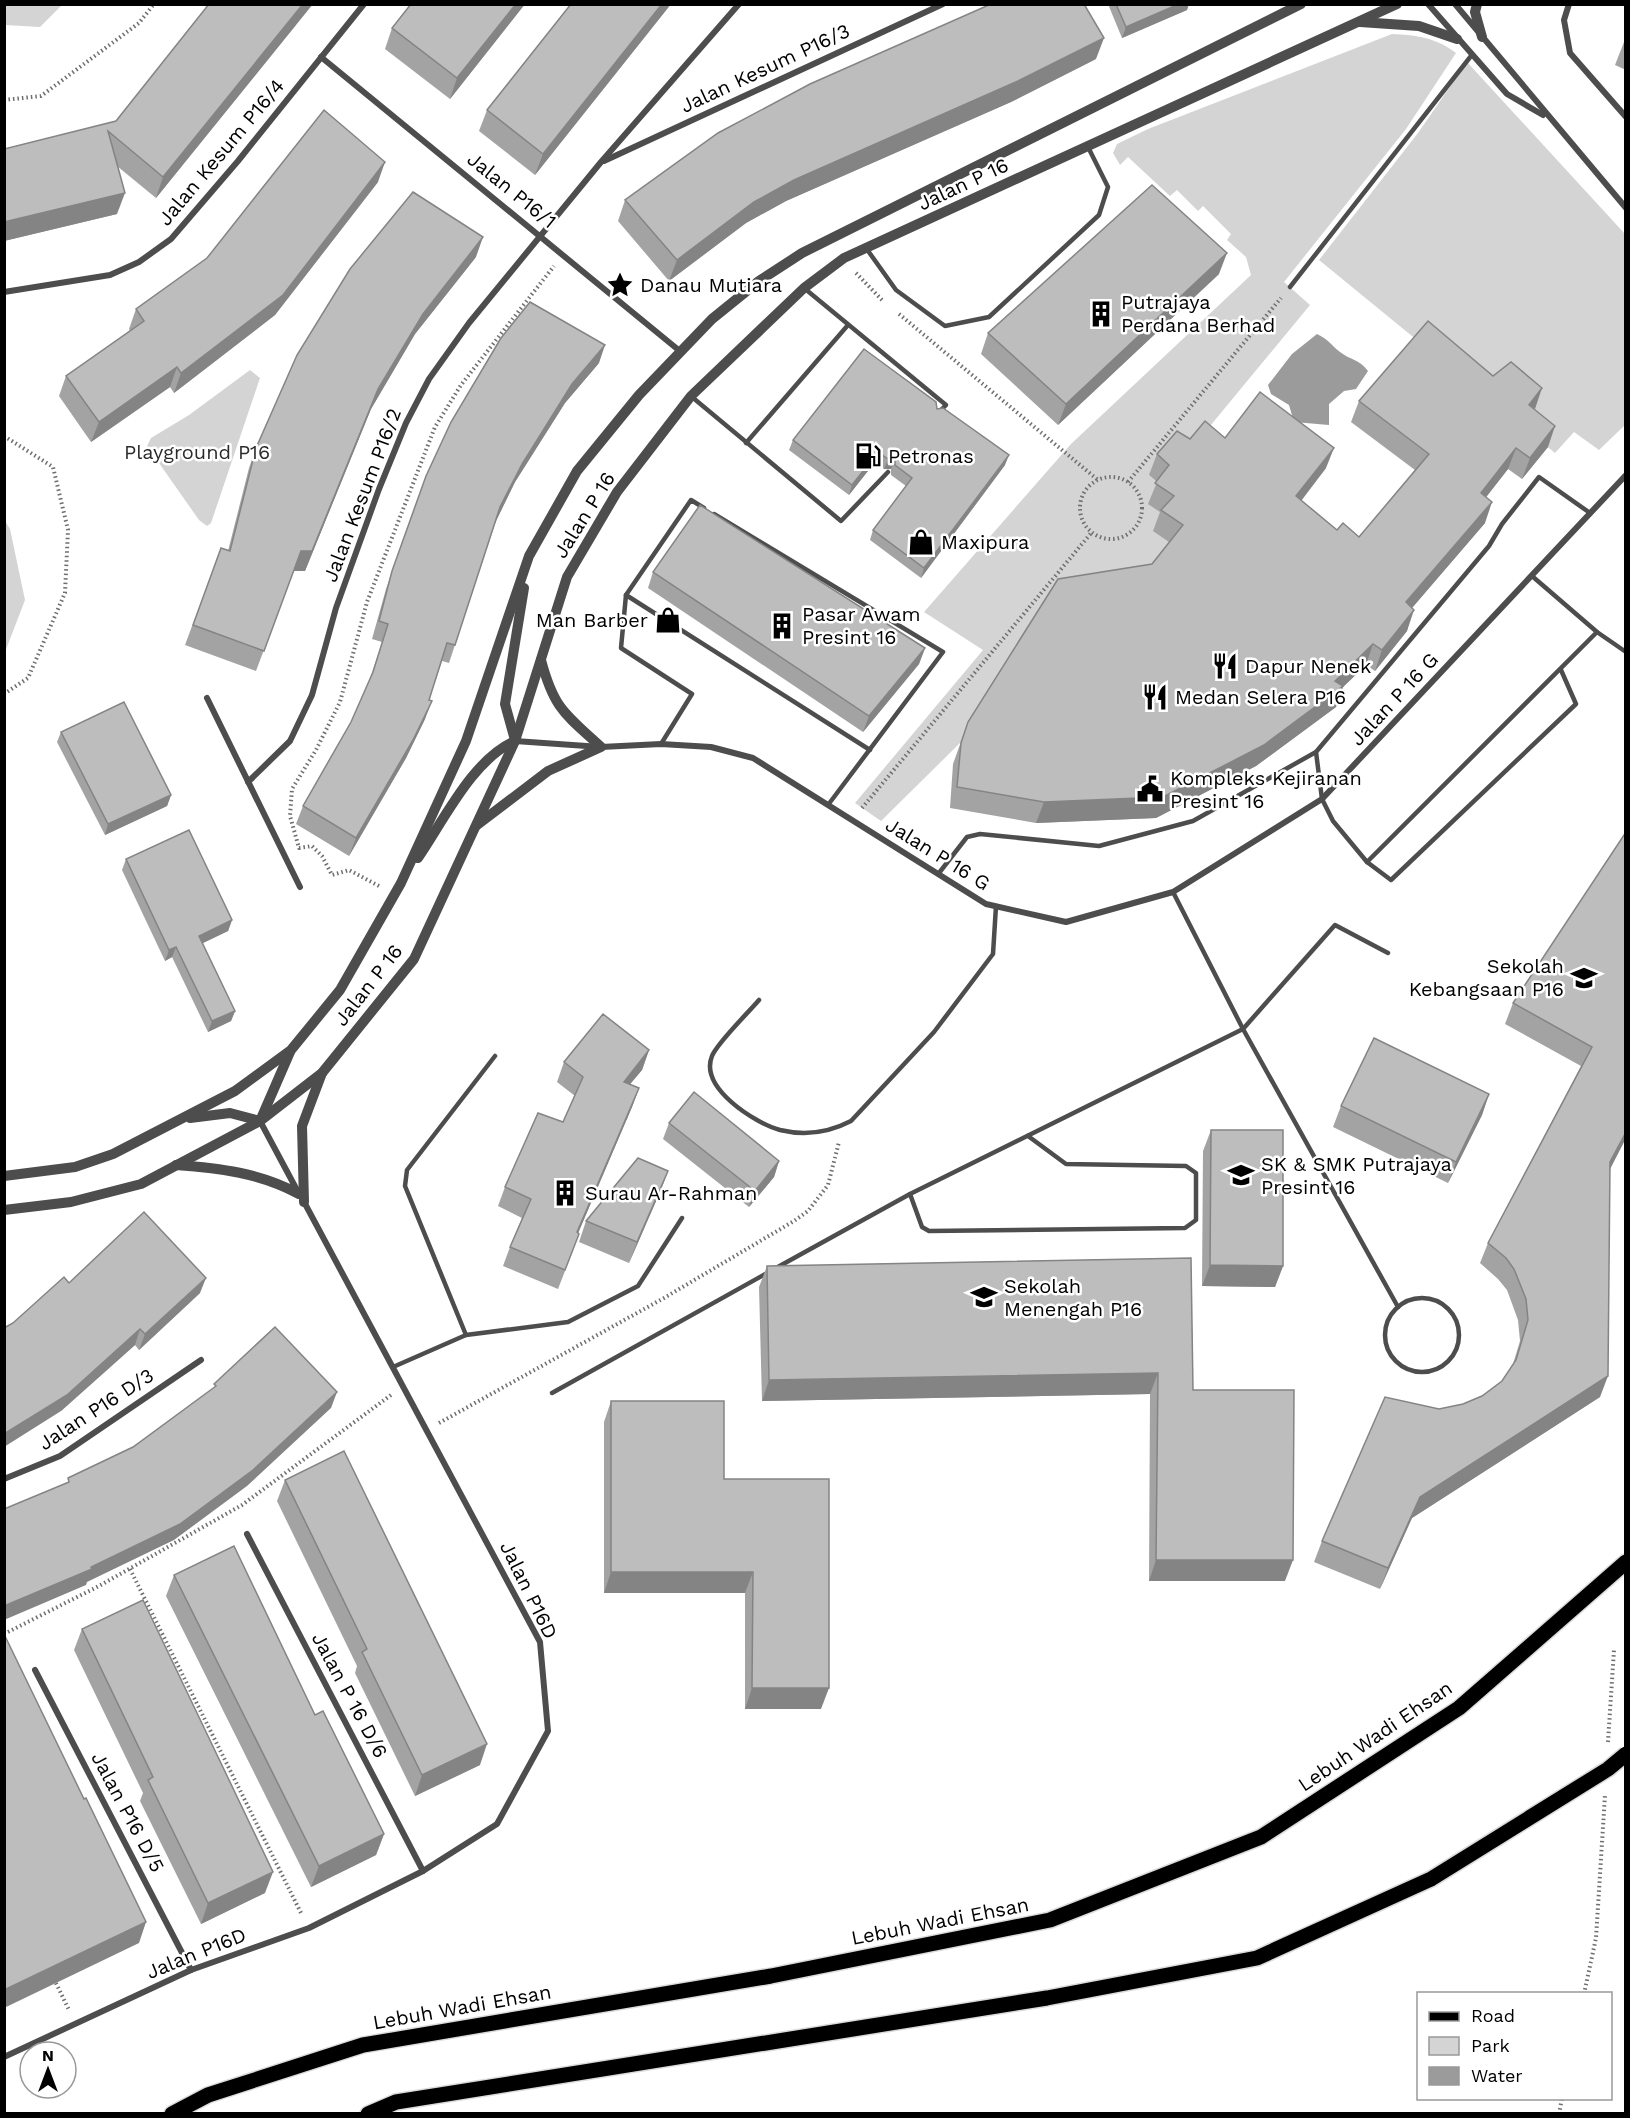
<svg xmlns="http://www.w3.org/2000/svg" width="1630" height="2118" font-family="'Work Sans',sans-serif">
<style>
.green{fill:#d4d4d4}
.water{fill:#9b9b9b}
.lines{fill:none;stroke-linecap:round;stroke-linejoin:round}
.primary-casing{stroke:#dbdbdb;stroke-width:18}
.path{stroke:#6f6f6f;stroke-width:4;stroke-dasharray:1.5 3;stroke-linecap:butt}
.service{stroke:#4d4d4d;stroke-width:4.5}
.minor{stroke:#4d4d4d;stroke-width:6}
.tertiary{stroke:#4d4d4d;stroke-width:10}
.primary{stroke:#000;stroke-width:15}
.primary-bridge-casing{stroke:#dbdbdb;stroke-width:18;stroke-linecap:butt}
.primary-bridge{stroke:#000;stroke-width:15}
.wall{fill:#a3a3a3}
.shaded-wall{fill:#848484}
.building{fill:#bdbdbd;stroke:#848484;stroke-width:1.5}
.labels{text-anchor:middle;stroke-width:5;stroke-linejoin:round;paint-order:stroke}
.street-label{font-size:20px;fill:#000;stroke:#fff}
.poi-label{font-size:20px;fill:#000;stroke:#fff;text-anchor:start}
.park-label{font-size:20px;fill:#2b2b2b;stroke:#fff}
</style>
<rect width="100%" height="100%" fill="#fff"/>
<!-- green -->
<g class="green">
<path d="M4,5L5,4L62,5L40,27L5,25Z"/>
<path d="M1392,34C1416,35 1437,38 1456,53L1406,129L1284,282L1310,305L1182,460L1149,475L1161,486L1175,545L960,743L881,821L855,803L983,650L924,612L1071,444L1251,275L1246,257L1227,240L1231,234L1203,206L1198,211L1177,190L1170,196L1128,157L1120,165L1113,153L1117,144L1148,129Z"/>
<path d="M1467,62L1625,234V425L1599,450L1574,432L1555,453L1319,260L1418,133Z"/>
<path d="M250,370L260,378L211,523L207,526L199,520L147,446L151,438L189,415Z"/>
<path d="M5,521L10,529L25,600L5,652Z"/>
</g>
<!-- water -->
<path class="water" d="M1317,334C1328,339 1331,345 1340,352C1350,360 1359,359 1368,371L1356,389L1344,391L1329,404V425L1294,422L1289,405L1271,394L1268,385L1292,354Z"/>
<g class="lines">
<!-- primary casing -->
<g class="primary-casing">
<g id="primary">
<path d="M172,2114L208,2095L363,2045L771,1976L1050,1920L1261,1837L1459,1708L1626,1562"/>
<path d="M368,2114L396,2102L1047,1998L1257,1958L1431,1879"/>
</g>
</g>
<!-- path -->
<g class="path">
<path d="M4,100L41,96L139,23L154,4"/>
<path d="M856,273L882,300"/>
<path d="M899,314L1098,480"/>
<path d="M4,436L53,467L68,530L65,593L28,678L4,694"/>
<circle cx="1111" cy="508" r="31"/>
<path d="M1128,482L1281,298"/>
<path d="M862,808L1092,532"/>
<path d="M379,886L349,870L332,875L322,856L312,846L299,848L290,816L292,789L316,750L340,702L367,602L435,427L461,385L554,266"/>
<path d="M439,1423L664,1298L794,1221L808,1211L828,1185L839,1142"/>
<path d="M130,1569L302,1915"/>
<path d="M4,1634L99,1586L242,1505L391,1395"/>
<path d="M1608,1742L1614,1650"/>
<path d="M54,1979L69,2010"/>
<path d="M1584,1994L1596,1938L1605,1795"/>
<path d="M1559,2114L1562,2098"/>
</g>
<!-- service -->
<g class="service">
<path d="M866,248L896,290L945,326L989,317L1099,215L1108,187L1088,147"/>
<path d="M1290,287L1471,56"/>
<path d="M804,288L946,405L940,411"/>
<path d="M692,397L841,521L888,472"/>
<path d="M746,443L848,325"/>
<path d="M714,514L943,652L828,805"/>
<path d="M626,595L870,750"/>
<path d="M1597,632L1626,652"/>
<path d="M661,744L692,694L621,648L626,595L691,500L704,508"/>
<path d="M1316,752L1322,799L1333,821L1367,862L1597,632L1532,576"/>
<path d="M1367,862L1391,880L1576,704L1561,670"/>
<path d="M939,873L967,837L980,834L1099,846L1193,821L1316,752L1489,546L1502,524L1539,477L1590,513"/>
<path d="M1173,892L1243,1029L1398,1307"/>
<path d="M759,1000C748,1013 717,1043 712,1056C699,1088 755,1123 780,1130C805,1136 830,1132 851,1121L934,1032L993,954L996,906"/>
<path d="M910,1194L922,1227L929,1231L1185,1228L1196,1220V1173L1186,1166L1066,1164L1028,1136"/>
<path d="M776,1268L910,1194L1243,1029L1335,925L1388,953"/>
<circle cx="1422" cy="1335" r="37"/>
<path d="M466,1335L405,1186L407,1170L495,1056"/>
<path d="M393,1367L466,1335L568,1322L638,1286L682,1218"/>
<path d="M552,1393L769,1272"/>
</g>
<!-- minor -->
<g class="minor">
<path d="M1428,4L1507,94L1543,115"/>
<path d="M1455,4L1626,208"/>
<path d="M1569,4L1564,20L1570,53L1626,117"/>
<path d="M321,57L681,352"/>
<path d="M604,161L943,4"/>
<path d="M4,292L110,275L139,262L171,239L238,161L364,4"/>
<path d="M207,698L300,887"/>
<path d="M515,741L601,747L661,744L711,747L753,758L986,904L1066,922L1173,892L1322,799L1626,475"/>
<path d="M248,782L290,741L312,695L336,608L379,489L406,423L429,379L469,323L601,162L739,4"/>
<path d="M260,1121L298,1192"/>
<path d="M4,1479L60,1456L201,1360"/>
<path d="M247,1534L423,1871"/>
<path d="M35,1670L191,1970"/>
<path d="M4,2057L191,1970L309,1928L423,1871L497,1824L548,1731L540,1642L303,1200"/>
</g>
<!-- tertiary -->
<g class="tertiary">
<path d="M1477,4L1475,12L1482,37"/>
<path d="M1360,22L1419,26L1457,39"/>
<path d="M515,740L505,704L524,588"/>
<path d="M477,825L548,771L601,747C565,714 554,709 541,660"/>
<path d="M418,858C444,820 473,759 515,741"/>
<path d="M190,1118L230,1113L260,1121L290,1052"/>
<path d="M176,1165C220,1168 260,1173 299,1194"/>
<path d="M4,1176L75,1167L113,1154L235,1091L291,1050L340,990L401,883L466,741L529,556L577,471L639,395L712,319L759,281L802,253L1301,4"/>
<path d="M304,1202L302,1126L322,1073"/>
<path d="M4,1210L71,1202L141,1184L260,1121L322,1073L414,959L515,741L567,577L617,492L691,396L804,288L844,258L1397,4"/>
</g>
<!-- primary -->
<use href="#primary" class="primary"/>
<!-- primary-bridge casing -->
<g class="primary-bridge-casing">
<path id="primary-bridge" d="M1431,1879L1608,1769L1626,1754"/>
</g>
<!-- primary-bridge -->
<use href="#primary-bridge" class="primary-bridge"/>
</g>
<!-- wall -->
<g class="wall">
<path d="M411,4H525L450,99L385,49L392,28Z"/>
<path d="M571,4H671L535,175L479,131L487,110Z"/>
<path d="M1108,4H1189L1187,10L1122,38Z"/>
<path d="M298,22L156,198L117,166V214L4,241L116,121Z"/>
<path d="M1626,37V70L1615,65Z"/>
<path d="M1096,59L1011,102L786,201L746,223L669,281L618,221L625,200Z"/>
<path d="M378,182L275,315L174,393L170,387L91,442L59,396L66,376L130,331L129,329L136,309Z"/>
<path d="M476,257L415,334L371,409L305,571H293L256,671L185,645L221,548L228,551L249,468L256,448Z"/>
<path d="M1219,274L1058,425L981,354L988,333Z"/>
<path d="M599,363L565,403L515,482L496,521L449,663L442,661L429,700L425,719L406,758L349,856L296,824L303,806L351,722L370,679L382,642L372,639L386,589L426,476Z"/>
<path d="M1493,376L1534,409L1548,447L1522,479L1508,469L1486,497L1485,523L1412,608L1407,631L1375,671L1366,665L1343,687L1336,707L1256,766L1156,818L1036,823L950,808L953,764L968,722L1152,564L1169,542L1153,531L1160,512L1148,504L1157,482L1149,475L1157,454L1190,439L1225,438L1326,468L1301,500L1337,530L1359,537L1415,470L1351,422L1359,401Z"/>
<path d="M937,409L1005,465L921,578L870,540L873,530L906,486L891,475V469H884L875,462L849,495L789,450L793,440Z"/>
<path d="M653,572L925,648L919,664L863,732L648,588Z"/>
<path d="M61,732L171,795L167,806L105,835L57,742Z"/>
<path d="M1626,832V1138L1610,1168L1600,1397L1412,1518L1380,1589L1314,1562L1322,1541L1439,1409L1463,1404L1482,1396L1502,1381L1513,1364L1520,1341L1518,1320L1507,1290L1498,1279L1480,1263L1488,1243L1581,1066L1505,1024L1513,1003Z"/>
<path d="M126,859L232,920L228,931L202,943L235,1011L231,1021L208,1032L172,957L165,961L122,870Z"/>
<path d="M649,1050L642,1070L630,1084L639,1088L632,1107L578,1233L572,1253L558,1289L503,1266L510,1247L522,1218L498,1206L505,1187L563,1122L575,1096L557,1082L564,1062Z"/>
<path d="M1489,1094L1482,1115L1448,1183L1333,1127L1341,1106Z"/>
<path d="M669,1123L779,1161L774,1177L749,1207L663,1139Z"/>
<path d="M1211,1130L1283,1266L1275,1287L1202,1286L1203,1151Z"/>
<path d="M668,1171L660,1192L629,1263L579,1242L586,1221Z"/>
<path d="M1191,1258L1193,1390L1285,1581H1149L1150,1394L762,1401L759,1287L767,1266Z"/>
<path d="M69,1283L200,1293L139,1350L135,1345L61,1411Z"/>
<path d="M611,1401L724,1479L821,1709H745V1593H604V1422Z"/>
<path d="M285,1480L480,1765L415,1796L355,1673L357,1666L277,1501Z"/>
<path d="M174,1575L315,1715L384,1834L376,1855L311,1887L166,1596Z"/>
<path d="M82,1629L265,1893L201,1924L140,1801L143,1793L74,1650Z"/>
</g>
<!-- shaded-wall -->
<g class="shaded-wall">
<path d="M303,4H313L156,198L163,177Z"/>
<path d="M516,4H525L450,99L457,78Z"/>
<path d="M662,4H671L535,175L543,154Z"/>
<path d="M1179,4H1189L1187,10L1122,38L1126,27Z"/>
<path d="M1104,38L1096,59L1011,102L786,201L746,223L669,281L677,260L754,202L794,180Z"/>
<path d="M385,162L378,182L275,315L174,393L181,373Z"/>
<path d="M125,193L117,214L4,241V222Z"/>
<path d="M483,237L476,257L415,334L371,409L305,571H293L256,671L301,551L378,389L423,314Z"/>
<path d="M1227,253L1219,274L1058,425L1066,404Z"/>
<path d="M605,345L599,363L565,403L515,482L494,525L500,507L522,464L572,384Z"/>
<path d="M177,367L170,387L91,442L99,422Z"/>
<path d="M1542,388L1535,409L1529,405Z"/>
<path d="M1555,426L1548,447L1522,479L1530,458Z"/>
<path d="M1334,448L1326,468L1289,517L1296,496Z"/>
<path d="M1516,448L1508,469L1473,514L1481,493Z"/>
<path d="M878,452L875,462L849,495L852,485Z"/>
<path d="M1009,455L1005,465L921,578L924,568Z"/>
<path d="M888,459H895L891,469H884Z"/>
<path d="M1492,502L1485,523L1399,623L1406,602Z"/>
<path d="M1414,610L1407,631L1375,671L1382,650Z"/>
<path d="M1373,644L1366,665L1343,687L1336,707L1256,766L1156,818L1036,823L1044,802L1335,681Z"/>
<path d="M925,648L919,664L863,732L869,716Z"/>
<path d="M432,701L425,719L406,758L349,856L356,838Z"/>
<path d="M171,795L167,806L105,835L108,824Z"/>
<path d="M232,920L228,931L195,947L199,936Z"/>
<path d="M176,947L172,957L165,961L169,950Z"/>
<path d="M235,1011L231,1021L208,1032L212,1021Z"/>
<path d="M649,1050L642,1070L616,1101L624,1082Z"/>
<path d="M639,1088L632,1107L570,1252L577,1232Z"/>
<path d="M1489,1094L1482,1115L1448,1183L1456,1162Z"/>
<path d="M1626,1132V1138L1603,1183L1610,1162Z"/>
<path d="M779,1161L774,1177L749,1207L755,1191Z"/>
<path d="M668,1171L660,1192L629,1263L637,1242Z"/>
<path d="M1210,1265L1283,1266L1275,1287L1202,1286Z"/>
<path d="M206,1278L200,1293L139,1350L145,1334Z"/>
<path d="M140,1329L135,1345L61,1411L4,1447V1434Z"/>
<path d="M1158,1373L1150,1394L762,1401L769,1380Z"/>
<path d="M1608,1376L1600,1397L1412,1518L1380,1589L1388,1568L1420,1497Z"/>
<path d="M337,1392L331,1408L247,1486L174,1540L87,1582L86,1585L4,1620V1606L91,1567Z"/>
<path d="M1156,1560H1293L1285,1581H1149Z"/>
<path d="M611,1572H753L745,1593H604Z"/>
<path d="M752,1688H829L821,1709H745Z"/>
<path d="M487,1744L480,1765L415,1796L422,1775Z"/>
<path d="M384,1834L376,1855L311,1887L319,1866Z"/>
<path d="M273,1872L265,1893L201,1924L208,1903Z"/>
<path d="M146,1922L139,1943L4,2008V1990Z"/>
</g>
<!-- building -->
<g class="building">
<path d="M209,4H303L163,177L108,131L125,193L4,222V149L116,121Z"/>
<path d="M411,4H516L457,78L392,28Z"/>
<path d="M571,4H662L543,154L487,110Z"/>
<path d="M991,4H1084L1104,38L1018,81L794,180L754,202L677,260L625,200L718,133L810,84Z"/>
<path d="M1116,4H1179L1126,27Z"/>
<path d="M324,110L385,162L283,295L181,373L177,367L99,422L66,376L144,321L136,309L207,258Z"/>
<path d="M1152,185L1227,253L1066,404L988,333Z"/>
<path d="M413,192L483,237L423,314L378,389L312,551H301L264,651L193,625L221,548L230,551L256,448L297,355L350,269Z"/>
<path d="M530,302L605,345L572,384L522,464L500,507L455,645L447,643L429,700L432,701L413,740L356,838L303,806L351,722L373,672L388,624L379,621L392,571L426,476L451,422L501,338Z"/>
<path d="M1428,321L1493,376L1511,362L1542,388L1529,405L1555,426L1530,458L1516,448L1481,493L1492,502L1406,602L1414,610L1382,650L1373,644L1335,681L1343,686L1264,745L1163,797L1044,802L957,787L961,743L968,722L1058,579L1152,564L1183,525L1161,510L1174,496L1155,483L1169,465L1157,454L1177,431L1190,439L1205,421L1225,438L1260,392L1334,448L1296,496L1337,530L1343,523L1359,537L1429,454L1359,401Z"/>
<path d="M864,349L936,402L937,409L943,408L1009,455L924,568L873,530L912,478L895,465V459H888L878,452L852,485L793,440Z"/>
<path d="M700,505L925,648L869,716L653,572Z"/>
<path d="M124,702L171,795L108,824L61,732Z"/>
<path d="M189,830L232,920L199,936L235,1011L212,1021L176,947L169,950L126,859Z"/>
<path d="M1626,832V1132L1610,1162L1608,1376L1420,1497L1388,1568L1322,1541L1385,1397L1439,1409L1463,1404L1482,1396L1502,1381L1516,1360L1528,1320L1526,1299L1514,1269L1506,1258L1488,1243L1592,1047L1513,1003Z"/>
<path d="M603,1014L649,1050L624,1082L639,1088L577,1232L579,1234L565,1270L510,1247L531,1199L505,1187L538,1113L563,1122L583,1077L564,1062Z"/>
<path d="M1374,1038L1489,1094L1456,1162L1341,1106Z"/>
<path d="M694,1092L779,1161L755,1191L669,1123Z"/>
<path d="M1211,1130H1283V1266L1210,1265Z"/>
<path d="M638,1158L668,1171L637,1242L586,1221Z"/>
<path d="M144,1212L206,1278L145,1334L140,1329L67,1395L4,1434V1328L13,1323L64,1277L69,1283Z"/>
<path d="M1191,1258L1193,1390H1294L1293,1560H1156L1158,1373L769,1380L767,1266Z"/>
<path d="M275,1327L337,1392L253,1470L180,1524L91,1567L92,1569L4,1606V1509L69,1482L68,1478L133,1447L216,1386L214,1384Z"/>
<path d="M611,1401H724V1479H829V1688H752L753,1572H611Z"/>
<path d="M344,1451L487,1744L422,1775L362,1652L367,1649L285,1480Z"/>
<path d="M234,1546L315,1715L323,1711L384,1834L319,1866L174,1575Z"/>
<path d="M143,1600L273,1872L208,1903L148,1780L153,1777L82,1629Z"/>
<path d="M4,1634L84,1799L86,1798L146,1922L4,1990Z"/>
</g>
<!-- icons -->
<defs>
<g id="sight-bare" transform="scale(2.07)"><path d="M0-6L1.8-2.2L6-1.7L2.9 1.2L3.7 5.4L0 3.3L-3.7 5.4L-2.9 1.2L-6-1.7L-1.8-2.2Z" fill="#000" stroke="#fff" stroke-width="2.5" paint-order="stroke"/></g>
<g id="building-bare" transform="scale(2.07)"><path d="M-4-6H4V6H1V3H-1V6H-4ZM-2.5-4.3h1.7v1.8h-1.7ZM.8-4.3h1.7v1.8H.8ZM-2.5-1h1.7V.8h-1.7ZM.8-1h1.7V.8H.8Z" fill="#000" stroke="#fff" stroke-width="2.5" paint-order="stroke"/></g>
<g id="fuel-bare" transform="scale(2.07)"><path d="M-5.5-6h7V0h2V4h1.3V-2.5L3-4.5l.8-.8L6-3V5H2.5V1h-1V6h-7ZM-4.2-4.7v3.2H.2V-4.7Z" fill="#000" stroke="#fff" stroke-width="2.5" paint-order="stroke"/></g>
<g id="shop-bare" transform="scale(2.07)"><path d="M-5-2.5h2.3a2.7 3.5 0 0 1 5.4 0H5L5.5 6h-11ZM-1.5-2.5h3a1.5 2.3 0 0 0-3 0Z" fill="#000" stroke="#fff" stroke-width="2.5" paint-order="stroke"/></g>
<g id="restaurant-bare" transform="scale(2.07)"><path d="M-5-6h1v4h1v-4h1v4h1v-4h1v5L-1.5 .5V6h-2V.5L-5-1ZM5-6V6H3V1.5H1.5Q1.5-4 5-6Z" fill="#000" stroke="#fff" stroke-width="2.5" paint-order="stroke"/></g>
<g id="civic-bare" transform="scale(2.07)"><path d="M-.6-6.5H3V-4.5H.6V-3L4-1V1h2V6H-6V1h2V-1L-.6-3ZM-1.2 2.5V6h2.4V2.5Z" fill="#000" stroke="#fff" stroke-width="2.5" paint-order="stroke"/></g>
<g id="school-bare" transform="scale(2.07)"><path d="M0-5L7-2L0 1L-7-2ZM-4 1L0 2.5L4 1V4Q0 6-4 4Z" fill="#000" stroke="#fff" stroke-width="2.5" paint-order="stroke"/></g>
</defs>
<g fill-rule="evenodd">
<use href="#sight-bare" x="620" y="285"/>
<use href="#building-bare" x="1101" y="314"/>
<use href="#fuel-bare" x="868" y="456"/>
<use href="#shop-bare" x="921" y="542"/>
<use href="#shop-bare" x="668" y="620"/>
<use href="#building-bare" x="782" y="626"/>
<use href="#restaurant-bare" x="1225" y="666"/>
<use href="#restaurant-bare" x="1155" y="697"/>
<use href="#civic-bare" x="1150" y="789"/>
<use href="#school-bare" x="1584" y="978"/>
<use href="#school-bare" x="1241" y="1175"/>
<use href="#building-bare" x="565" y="1193"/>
<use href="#school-bare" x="984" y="1297"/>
</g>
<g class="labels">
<!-- street labels -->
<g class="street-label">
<text transform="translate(765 68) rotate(-25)" y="7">Jalan Kesum P16/3</text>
<text transform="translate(221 152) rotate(-50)" y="7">Jalan Kesum P16/4</text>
<text transform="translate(963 184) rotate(-25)" y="7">Jalan P 16</text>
<text transform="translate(512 190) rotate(39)" y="7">Jalan P16/1</text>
<text transform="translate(362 495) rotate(-69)" y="7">Jalan Kesum P16/2</text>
<text transform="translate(584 515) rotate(-58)" y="7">Jalan P 16</text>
<text transform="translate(1394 699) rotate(-47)" y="7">Jalan P 16 G</text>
<text transform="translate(938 854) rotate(32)" y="7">Jalan P 16 G</text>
<text transform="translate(368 985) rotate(-52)" y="7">Jalan P 16</text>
<text transform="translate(96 1409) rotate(-33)" y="7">Jalan P16 D/3</text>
<text transform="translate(529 1590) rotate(64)" y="7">Jalan P16D</text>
<text transform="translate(350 1695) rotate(62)" y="7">Jalan P 16 D/6</text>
<text transform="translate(1375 1736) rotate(-34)" y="7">Lebuh Wadi Ehsan</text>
<text transform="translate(128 1812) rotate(62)" y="7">Jalan P16 D/5</text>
<text transform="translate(940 1921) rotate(-11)" y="7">Lebuh Wadi Ehsan</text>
<text transform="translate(196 1953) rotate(-22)" y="7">Jalan P16D</text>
<text transform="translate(462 2007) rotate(-10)" y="7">Lebuh Wadi Ehsan</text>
</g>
<!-- poi labels -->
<g class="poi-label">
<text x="640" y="292">Danau Mutiara</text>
<text x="1121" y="309">Putrajaya<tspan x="1121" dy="23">Perdana Berhad</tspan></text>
<text x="888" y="463">Petronas</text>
<text x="941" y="549">Maxipura</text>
<text x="802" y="621">Pasar Awam<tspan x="802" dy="23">Presint 16</tspan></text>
<text x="648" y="627" text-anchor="end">Man Barber</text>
<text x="1245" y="673">Dapur Nenek</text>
<text x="1175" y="704">Medan Selera P16</text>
<text x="1170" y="785">Kompleks Kejiranan<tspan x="1170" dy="23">Presint 16</tspan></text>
<text x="1564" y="973" text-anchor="end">Sekolah<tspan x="1564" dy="23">Kebangsaan P16</tspan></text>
<text x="1261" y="1171">SK &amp; SMK Putrajaya<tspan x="1261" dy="23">Presint 16</tspan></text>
<text x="585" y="1200">Surau Ar-Rahman</text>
<text x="1004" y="1293">Sekolah<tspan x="1004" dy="23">Menengah P16</tspan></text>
</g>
<!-- park labels -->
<g class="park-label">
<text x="197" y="459">Playground P16</text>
</g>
</g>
<!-- border -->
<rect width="1630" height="2118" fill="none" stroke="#000000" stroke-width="12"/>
<!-- legend -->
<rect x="1417" y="1992" width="195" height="108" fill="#ffffff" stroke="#999999" stroke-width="1.5"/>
<rect x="1429" y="2012" width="30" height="9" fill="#000000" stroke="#999999" stroke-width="1.5"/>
<text x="1471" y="2022" font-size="18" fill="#000000">Road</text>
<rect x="1429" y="2037" width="30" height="18" fill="#d4d4d4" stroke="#999999" stroke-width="1.5"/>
<text x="1471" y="2052" font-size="18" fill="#000000">Park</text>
<rect x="1429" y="2067" width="30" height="18" fill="#9b9b9b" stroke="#999999" stroke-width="1.5"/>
<text x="1471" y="2082" font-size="18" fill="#000000">Water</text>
<!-- north arrow -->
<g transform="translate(48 2070)"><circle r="28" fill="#ffffff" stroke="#999999" stroke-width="1.5"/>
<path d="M0-4.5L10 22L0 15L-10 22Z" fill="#000000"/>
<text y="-9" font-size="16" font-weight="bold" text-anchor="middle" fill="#000000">N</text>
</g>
</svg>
